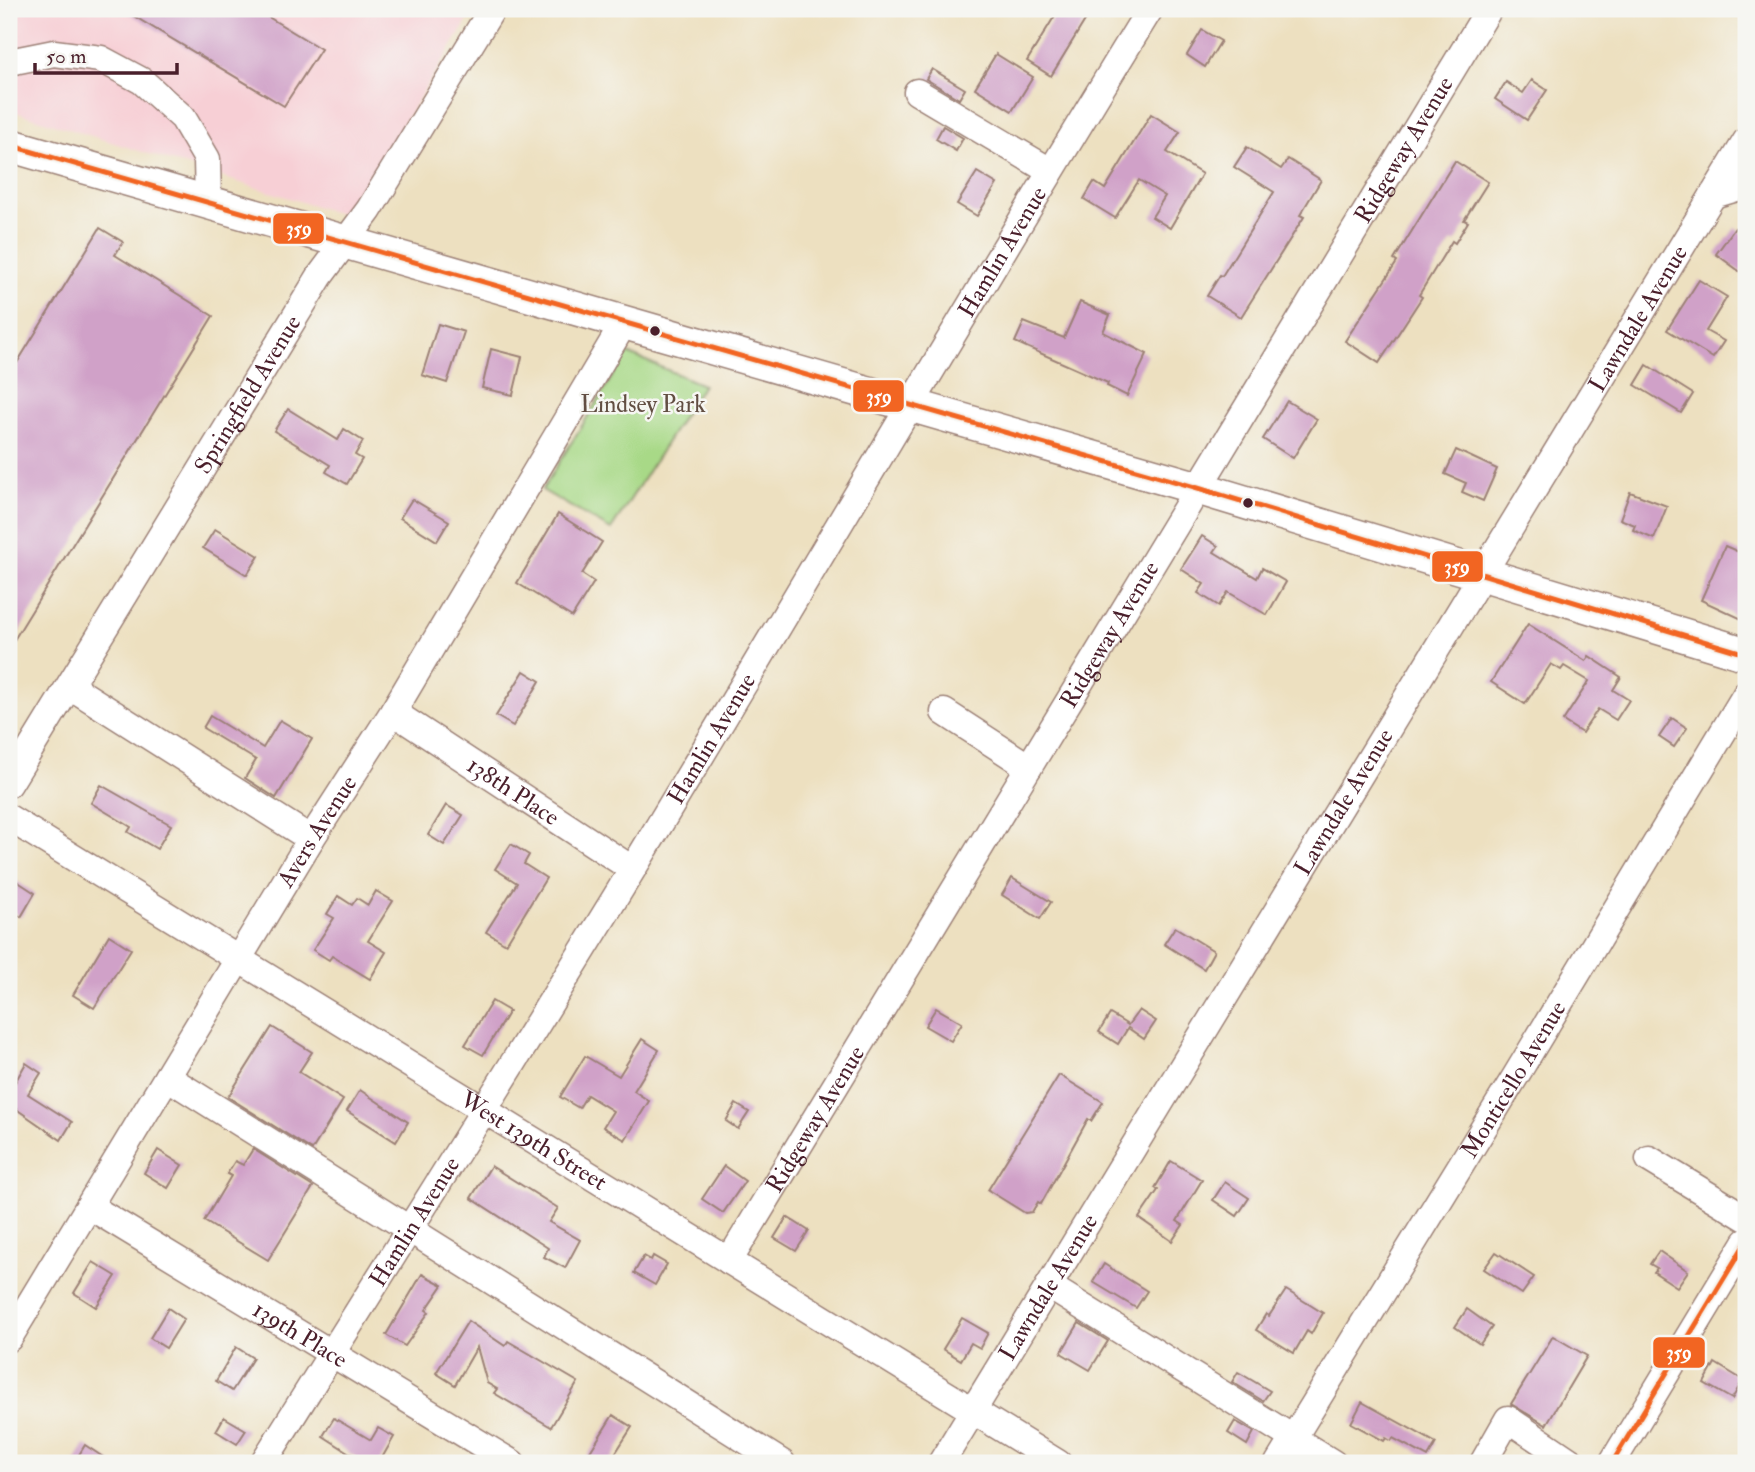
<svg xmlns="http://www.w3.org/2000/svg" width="1755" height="1472" font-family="'IM FELL Double Pica',serif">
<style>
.built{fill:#f7cfd5}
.green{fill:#a8d987;stroke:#797c59;stroke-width:2}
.building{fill:#d0a1c8}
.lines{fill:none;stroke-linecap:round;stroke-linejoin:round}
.minor-casing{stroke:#9c8076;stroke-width:29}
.major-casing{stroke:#9c8076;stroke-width:36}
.minor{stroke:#fff;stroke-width:26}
.major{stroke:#fff;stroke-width:33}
.bus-1-casing{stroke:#f6f6f2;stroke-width:10}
.bus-1{stroke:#f26522;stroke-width:5}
.bus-dot{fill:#4a1f2b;stroke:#f6f6f2;stroke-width:2.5}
.labels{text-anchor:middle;stroke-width:5;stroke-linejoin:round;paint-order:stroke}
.street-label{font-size:24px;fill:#4a1f2b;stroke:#f6f6f2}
.park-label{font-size:24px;fill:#624e42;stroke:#f6f6f2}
.line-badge{stroke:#f6f6f2;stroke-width:2.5}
.badge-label{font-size:19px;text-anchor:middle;font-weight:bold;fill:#fff}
</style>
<rect width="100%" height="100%" fill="#f6f6f2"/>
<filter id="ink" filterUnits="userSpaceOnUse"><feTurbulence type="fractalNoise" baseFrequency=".0143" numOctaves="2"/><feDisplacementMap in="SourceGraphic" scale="14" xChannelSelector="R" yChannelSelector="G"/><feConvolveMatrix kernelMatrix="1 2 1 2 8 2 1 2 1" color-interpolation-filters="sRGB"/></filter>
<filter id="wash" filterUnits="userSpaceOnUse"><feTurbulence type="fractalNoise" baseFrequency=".00686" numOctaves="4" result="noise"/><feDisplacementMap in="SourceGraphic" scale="28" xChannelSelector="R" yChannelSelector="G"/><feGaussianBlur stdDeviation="1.57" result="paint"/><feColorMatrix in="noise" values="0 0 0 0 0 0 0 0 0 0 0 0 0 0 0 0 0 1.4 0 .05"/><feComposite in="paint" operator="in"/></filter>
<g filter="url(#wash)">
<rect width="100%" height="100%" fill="#ede0c0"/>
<!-- built -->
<path class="built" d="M9,9H475L346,216L9,110Z"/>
<!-- green -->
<path class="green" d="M627,353L703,385L611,530L542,490Z"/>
<g id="blocks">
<!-- building -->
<g class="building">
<path d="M122,9H255L321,49L284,106Z"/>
<path d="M1059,9H1092L1051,76L1027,61Z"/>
<path d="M1202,30L1221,41L1205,67L1187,55Z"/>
<path d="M996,54L1033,77L1012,111L975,88Z"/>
<path d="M932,69L965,89L959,99L926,79Z"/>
<path d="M1532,80L1547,90L1527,120L1495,99L1506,82L1523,93Z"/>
<path d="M1151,114L1180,132L1167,152L1202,174L1170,228L1152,217L1165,196L1139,180L1115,218L1084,199L1094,182L1105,189Z"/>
<path d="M943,126L963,138L956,151L936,139Z"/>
<path d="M1247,147L1281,169L1288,159L1321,180L1300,215L1304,217L1241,317L1207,296L1220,275L1222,276L1274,192L1234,167Z"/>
<path d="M1455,161L1488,182L1464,220L1468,222L1455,243L1452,241L1419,295L1422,297L1379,363L1345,341L1397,262L1394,260Z"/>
<path d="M977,172L997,184L977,216L957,204Z"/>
<path d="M100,228L123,242L115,255L213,316L9,648V376Z"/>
<path d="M1735,228L1746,236V276L1716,254Z"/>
<path d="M1699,280L1727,297L1706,331L1724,341L1713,358L1667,330Z"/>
<path d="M1080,302L1110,315L1103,332L1147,354L1127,396L1107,386L1108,383L1015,342L1024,322L1064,338Z"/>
<path d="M438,324L464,332L447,383L422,375Z"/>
<path d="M491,349L522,357L513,395L482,388Z"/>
<path d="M1647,365L1693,394L1681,413L1635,385Z"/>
<path d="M1287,401L1317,419L1293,458L1263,439Z"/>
<path d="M288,409L338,440L344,429L363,441L355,455L362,459L347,484L326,472L330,465L274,431Z"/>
<path d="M1456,450L1497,469L1483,501L1462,492L1466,483L1445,474Z"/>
<path d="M1630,492L1667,506L1654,539L1633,530L1635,525L1620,519Z"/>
<path d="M412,499L449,521L437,541L400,518Z"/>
<path d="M558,514L602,542L582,574L594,582L572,617L517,583Z"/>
<path d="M215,529L259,556L247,575L203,548Z"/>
<path d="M1202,536L1218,546L1214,552L1257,578L1262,568L1286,582L1267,615L1228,592L1219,606L1198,593L1204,584L1181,569Z"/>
<path d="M1725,546L1746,555V621L1701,600Z"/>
<path d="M1528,624L1586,661L1589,656L1621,677L1613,690L1629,700L1616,720L1598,709L1582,733L1563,721L1589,681L1564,666L1561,670L1551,664L1525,704L1491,682Z"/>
<path d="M524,671L540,681L513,726L496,716Z"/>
<path d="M210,716L263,748L280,720L312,739L276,798L245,778L256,760L203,728Z"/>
<path d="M1672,718L1687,728L1674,747L1659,737Z"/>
<path d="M101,785L171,825L157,849L128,832L131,827L91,803Z"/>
<path d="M446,805L463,815L444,845L428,835Z"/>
<path d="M511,844L529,855L524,864L546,878L506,944L486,932L517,883L495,869Z"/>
<path d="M9,876L35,893L21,917L9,909Z"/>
<path d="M1012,878L1051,902L1040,919L1002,895Z"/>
<path d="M376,891L393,901L368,941L386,952L370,979L332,956L329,960L313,950L334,918L327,914L338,896L352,905L357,898L368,905Z"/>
<path d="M1175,927L1214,951L1204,969L1164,944Z"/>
<path d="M109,935L131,949L94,1008L73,995Z"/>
<path d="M492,1001L509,1011L483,1055L465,1045Z"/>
<path d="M936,1008L962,1023L951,1041L925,1026Z"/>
<path d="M1139,1010L1156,1021L1144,1039L1128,1028L1118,1044L1099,1032L1110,1014L1128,1025Z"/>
<path d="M272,1027L312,1052L299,1072L343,1100L312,1150L228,1097Z"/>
<path d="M642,1039L659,1050L634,1091L649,1101L625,1140L603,1127L613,1111L587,1095L579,1108L560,1097L585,1056L619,1076Z"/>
<path d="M26,1063L41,1073L28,1094L72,1122L61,1140L9,1104V1093Z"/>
<path d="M1059,1075L1103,1102L1091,1121L1088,1119L1041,1204L1038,1202L1032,1212L1025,1213L988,1190Z"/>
<path d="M360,1090L408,1122L396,1142L347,1111Z"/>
<path d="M736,1104L749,1112L738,1129L726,1121Z"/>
<path d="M253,1149L313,1187L268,1260L204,1221L231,1176L227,1174L235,1161L243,1165Z"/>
<path d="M158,1150L182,1165L168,1188L144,1173Z"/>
<path d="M1171,1161L1202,1180L1177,1221L1183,1225L1172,1241L1139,1218L1158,1190L1155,1188Z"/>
<path d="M491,1166L558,1208L549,1222L580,1240L565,1268L544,1257L548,1248L471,1198Z"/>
<path d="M724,1166L745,1181L723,1213L702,1199Z"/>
<path d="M1225,1182L1249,1198L1237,1216L1213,1200Z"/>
<path d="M787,1217L809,1231L796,1251L774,1238Z"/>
<path d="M1659,1251L1688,1271L1677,1287L1654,1272L1657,1268L1650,1264Z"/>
<path d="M1496,1252L1534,1277L1522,1294L1484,1269Z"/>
<path d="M644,1256L651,1260L653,1256L667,1264L655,1285L634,1273Z"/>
<path d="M93,1262L116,1276L96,1307L74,1293Z"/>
<path d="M1104,1264L1147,1291L1136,1308L1093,1282Z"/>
<path d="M422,1274L443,1285L426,1310L429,1312L405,1346L386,1335Z"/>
<path d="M1286,1290L1323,1313L1311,1334L1307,1331L1294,1353L1256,1330L1266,1314L1269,1316Z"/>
<path d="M168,1308L184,1319L166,1348L150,1338Z"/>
<path d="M1467,1309L1492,1327L1480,1344L1455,1327Z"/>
<path d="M962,1318L988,1333L980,1348L971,1343L961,1360L943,1349Z"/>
<path d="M468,1321L505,1346L508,1341L578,1382L551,1427L494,1393L497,1389L487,1383L477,1347L455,1385L436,1373Z"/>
<path d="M1079,1323L1108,1341L1090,1370L1061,1353Z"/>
<path d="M1553,1336L1587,1356L1546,1425L1511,1404Z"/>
<path d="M236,1347L253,1358L232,1391L216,1381Z"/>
<path d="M1715,1363L1743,1380L1732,1399L1704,1383Z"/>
<path d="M1238,1372L1270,1391L1263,1401L1232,1382Z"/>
<path d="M1362,1402L1436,1443L1428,1457L1393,1438L1391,1441L1386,1438L1384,1441L1351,1423Z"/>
<path d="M613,1415L632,1427L609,1463H583Z"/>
<path d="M224,1417L246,1430L237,1444L216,1431Z"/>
<path d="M334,1418L371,1440L378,1428L394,1437L379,1463H365L323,1436Z"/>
<path d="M1235,1421L1254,1432L1247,1445L1228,1433Z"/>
<path d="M85,1445L112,1463H74Z"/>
</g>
</g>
</g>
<g filter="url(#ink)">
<use href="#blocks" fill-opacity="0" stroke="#9c8076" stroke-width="2"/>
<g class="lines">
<!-- minor casing -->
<g class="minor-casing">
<g id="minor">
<path d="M9,62L54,53L101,59L142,81L183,118L207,159L208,203"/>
<path d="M917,92L1050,171"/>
<path d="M1713,195L1743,186L1746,188"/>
<path d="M70,686L311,839"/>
<path id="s1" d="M393,712L632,869"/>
<path d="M944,712L1029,767"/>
<path id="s2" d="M9,784L320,276L369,210L492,9"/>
<path id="s3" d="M9,818L1058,1463"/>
<path d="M167,1077L782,1463"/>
<path d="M1649,1159L1746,1218"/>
<path id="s4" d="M89,1206L512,1463"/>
<path id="s5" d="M729,1261L1489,9"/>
<path d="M1049,1286L1333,1463"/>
<path id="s6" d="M9,1338L311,839L393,712L624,323"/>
<path id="s7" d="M263,1463C387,1265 512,1067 634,867C807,581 975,293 1150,9"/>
<path id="s8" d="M941,1463L1746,141"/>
<path id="s9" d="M1278,1463L1515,1077L1746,694"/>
<path d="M1489,1463L1484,1461L1508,1419L1573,1463"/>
<path d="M1612,1463L1746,1242"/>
</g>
</g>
<!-- major casing -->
<g class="major-casing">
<path id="major" d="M9,145L1198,488L1746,654"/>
</g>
<!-- minor -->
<use href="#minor" class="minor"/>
<!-- major -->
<use href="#major" class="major"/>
<!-- bus-1 casing -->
<g class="bus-1-casing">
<g id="bus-1">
<path d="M9,145L1198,488L1746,654"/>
<path d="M1612,1463L1746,1242"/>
</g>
</g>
<!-- bus-1 -->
<use href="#bus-1" class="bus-1"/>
</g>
</g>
<!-- markers -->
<g class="bus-dot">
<circle cx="655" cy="331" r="6"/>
<circle cx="1248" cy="503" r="6"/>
</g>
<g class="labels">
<!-- street labels -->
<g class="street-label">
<text dy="8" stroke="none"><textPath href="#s5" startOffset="1300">Ridgeway Avenue</textPath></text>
<text dy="8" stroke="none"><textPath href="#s7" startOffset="1419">Hamlin Avenue</textPath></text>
<text dy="8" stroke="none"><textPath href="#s8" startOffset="1340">Lawndale Avenue</textPath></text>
<text dy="8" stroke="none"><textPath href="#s2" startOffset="457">Springfield Avenue</textPath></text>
<text dy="8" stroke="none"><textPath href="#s5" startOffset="733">Ridgeway Avenue</textPath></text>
<text dy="8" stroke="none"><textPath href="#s7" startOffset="852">Hamlin Avenue</textPath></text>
<text dy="8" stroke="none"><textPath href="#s1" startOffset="144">138th Place</textPath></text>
<text dy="8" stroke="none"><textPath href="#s8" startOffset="774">Lawndale Avenue</textPath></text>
<text dy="8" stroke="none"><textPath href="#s6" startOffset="593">Avers Avenue</textPath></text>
<text dy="8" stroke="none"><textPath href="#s9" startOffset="450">Monticello Avenue</textPath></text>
<text dy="8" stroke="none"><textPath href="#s5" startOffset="166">Ridgeway Avenue</textPath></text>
<text dy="8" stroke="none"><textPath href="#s3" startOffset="616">West 139th Street</textPath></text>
<text dy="8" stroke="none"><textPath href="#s7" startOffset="285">Hamlin Avenue</textPath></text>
<text dy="8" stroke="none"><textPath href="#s8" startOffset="206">Lawndale Avenue</textPath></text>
<text dy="8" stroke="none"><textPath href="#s4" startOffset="247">139th Place</textPath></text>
</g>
<!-- park labels -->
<g class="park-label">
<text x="643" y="412">Lindsey Park</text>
</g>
</g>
<g class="line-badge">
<rect x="272" y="212" width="53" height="33" rx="7" fill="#f26522"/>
<rect x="852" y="379" width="53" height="34" rx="7" fill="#f26522"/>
<rect x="1431" y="550" width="53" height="33" rx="7" fill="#f26522"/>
<rect x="1652" y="1336" width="54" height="33" rx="7" fill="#f26522"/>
</g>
<g class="badge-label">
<text x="299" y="235">359</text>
<text x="879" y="403">359</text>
<text x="1457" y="573">359</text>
<text x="1679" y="1359">359</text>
</g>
<!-- margin -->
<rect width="1755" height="1472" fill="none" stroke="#f6f6f2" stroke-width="35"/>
<!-- scale -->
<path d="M35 63v10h142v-10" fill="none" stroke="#4a1f2b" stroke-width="3.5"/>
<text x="46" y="63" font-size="21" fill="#4a1f2b" stroke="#f6f6f2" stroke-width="5" paint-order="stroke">50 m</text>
</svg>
